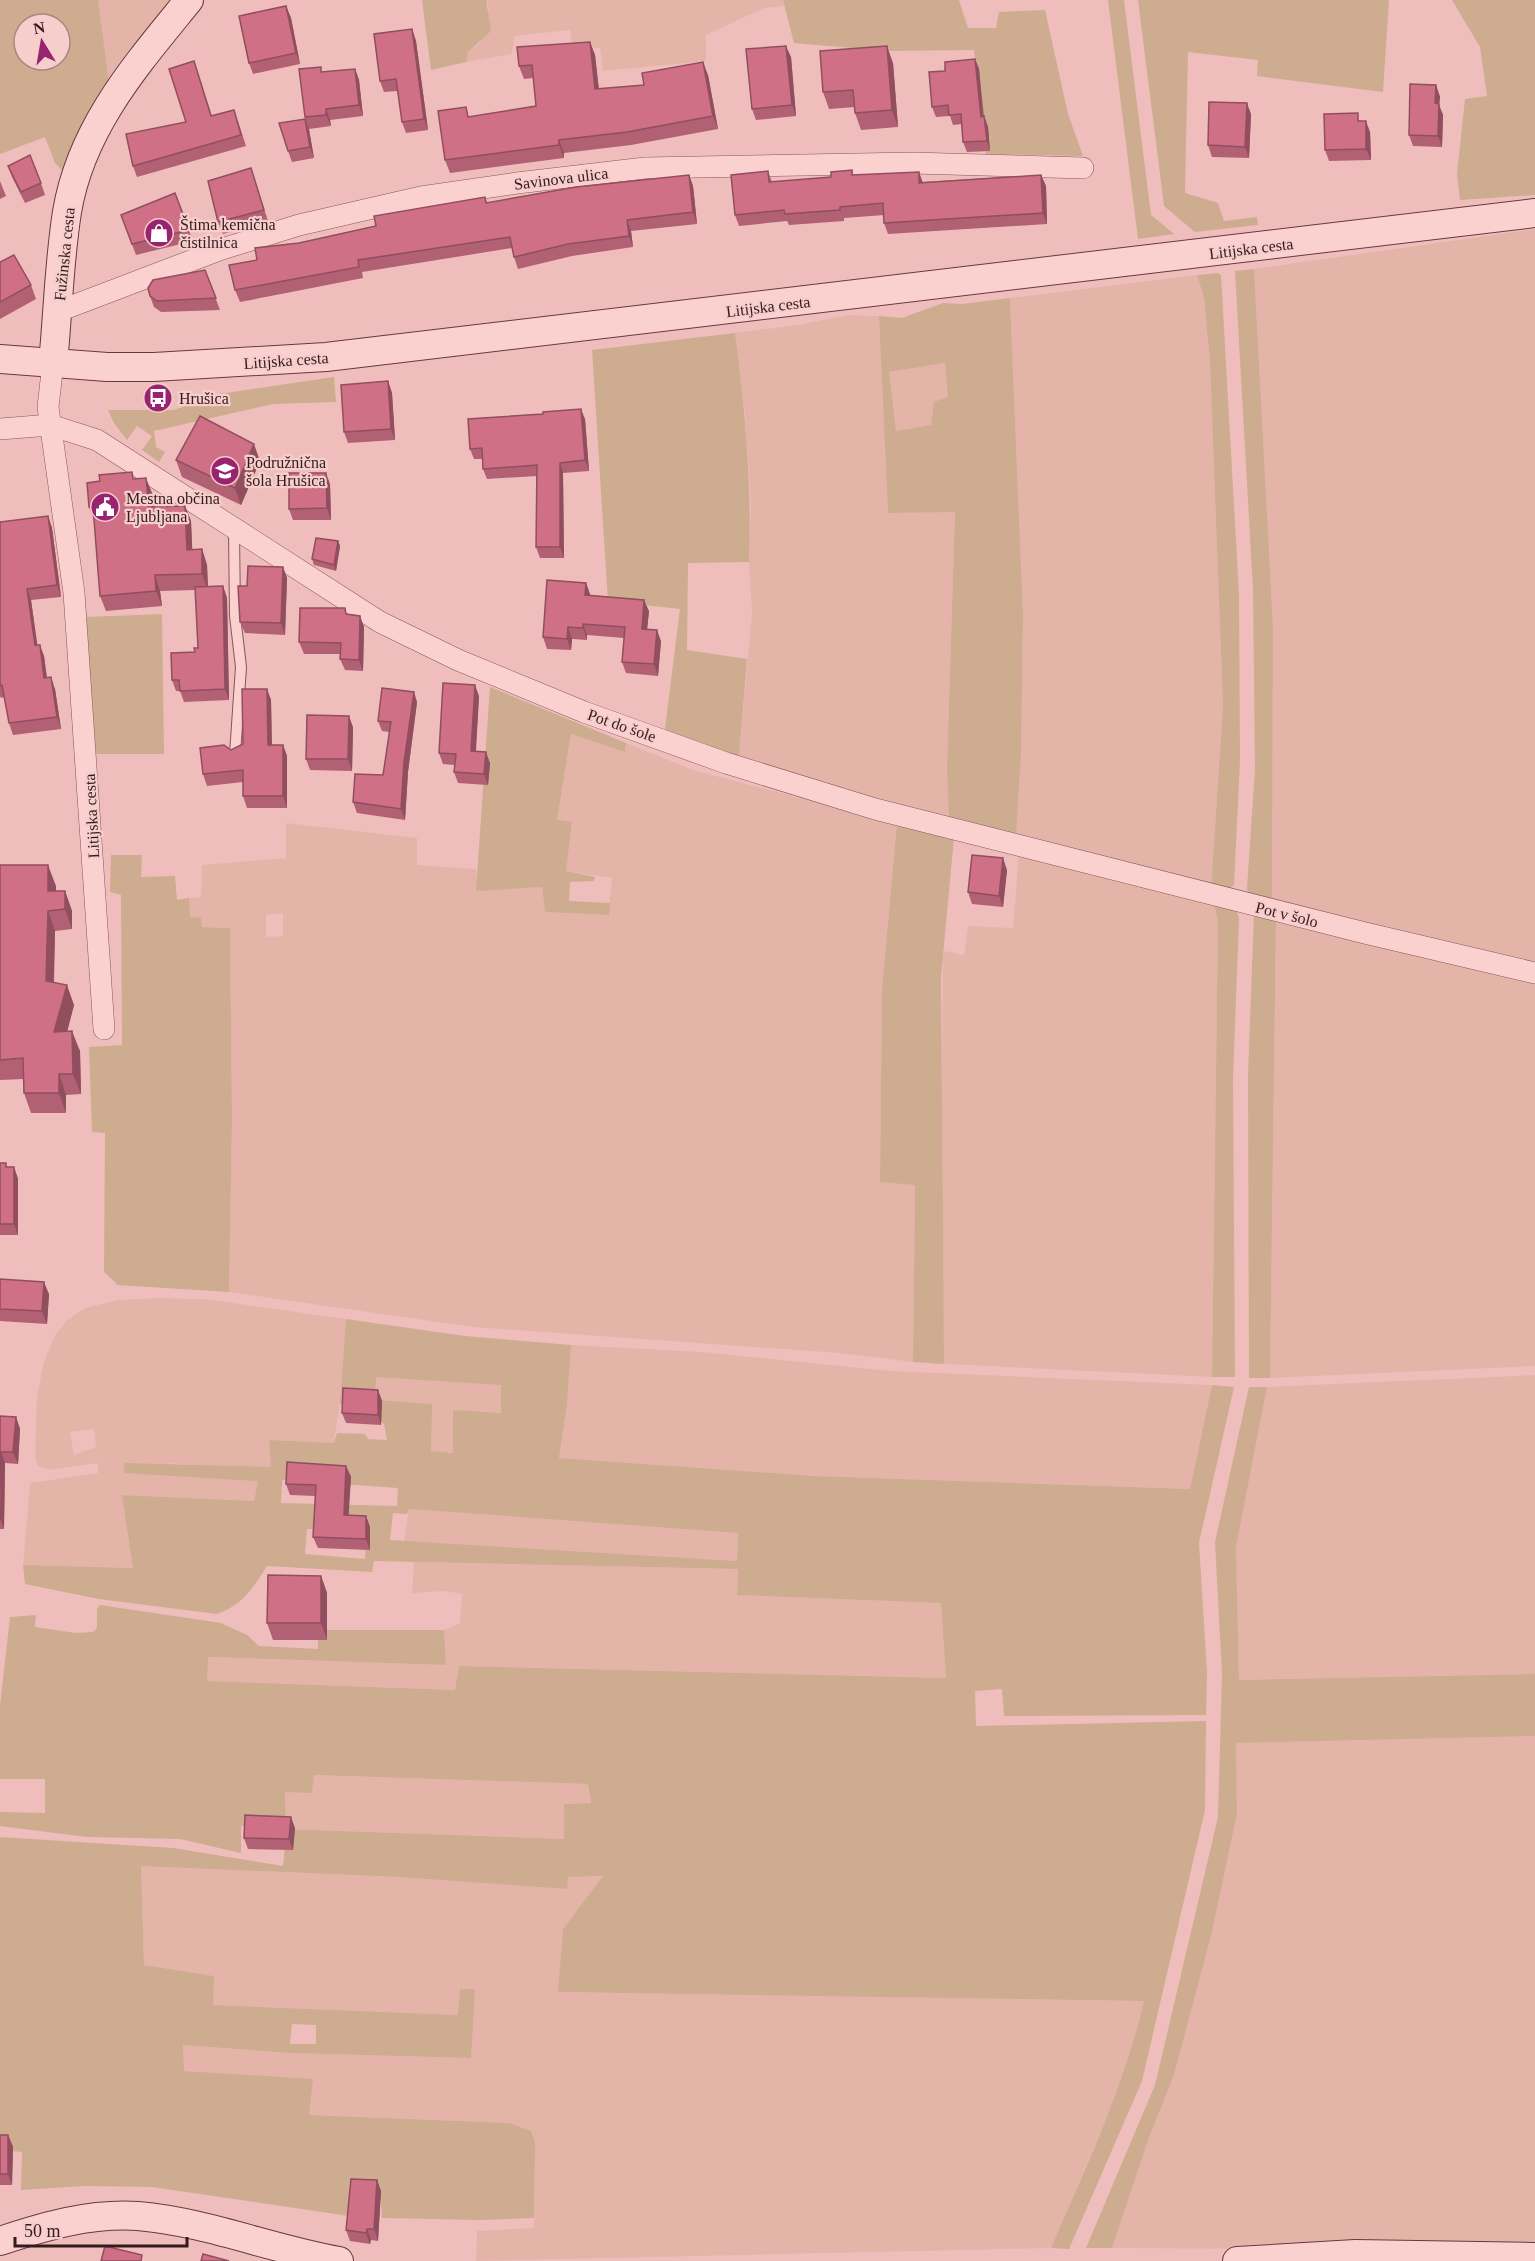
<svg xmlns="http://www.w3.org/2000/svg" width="1535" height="2261" font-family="Georgia,serif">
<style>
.farmland{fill:#e5b4a9;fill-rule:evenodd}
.green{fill:#cdac90;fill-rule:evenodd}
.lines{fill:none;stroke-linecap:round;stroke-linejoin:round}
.lane-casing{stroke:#87555b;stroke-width:12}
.street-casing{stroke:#87555b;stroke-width:22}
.secondary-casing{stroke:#683840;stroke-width:30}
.lane{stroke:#fad1cf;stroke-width:10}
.street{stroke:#fad1cf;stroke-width:21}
.secondary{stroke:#fad1cf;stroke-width:28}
.wall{fill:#b26073}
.shaded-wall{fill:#914e5e}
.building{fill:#cf7086;stroke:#914e5e;stroke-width:1.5}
.labels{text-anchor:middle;stroke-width:4.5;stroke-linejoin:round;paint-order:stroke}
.street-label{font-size:16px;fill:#351a1f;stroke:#f6cecb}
.poi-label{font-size:16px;fill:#351a1f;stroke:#f6cecb;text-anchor:start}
</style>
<rect width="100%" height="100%" fill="#efbebc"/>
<!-- farmland -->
<g class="farmland">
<path d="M98,0H177L109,83L101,29Z"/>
<path d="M486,0H783L784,6L764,8L706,35V61L603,71L600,48H573L570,30L514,36L512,54L466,62L468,52L481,42L489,8Z"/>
<path d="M1535,229V968L1272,899L1273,626L1254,269Z"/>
<path d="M1197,275L1204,298L1210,362L1223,706L1211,889L1016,837L1021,755L1023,614L1010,298Z"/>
<path d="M847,315L879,316L888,513L955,511L947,768L949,822L738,768L752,611L749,562L751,504L745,415L735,333L798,325Z"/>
<path d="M945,363L948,397L931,425L896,431L888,372Z"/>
<path d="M571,734L625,752L626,743L693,770L897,823L882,989L880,1181L915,1184L913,1362L839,1353L472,1327L229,1292L232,1119L230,928L201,927L190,917L189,898L201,897L202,865L286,858V823L417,838V865L476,869L477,890L542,887L545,912L608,915L612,878L565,871L572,822L557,821ZM283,913V936L266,937V915Z"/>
<path d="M1019,852L1214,903L1218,922L1212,1377L944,1364L941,1186L943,955L945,951L964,955L968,926L1013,928Z"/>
<path d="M1276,918L1535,979V1366L1270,1378Z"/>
<path d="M156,1298L205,1299L346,1319L342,1389L334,1443L269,1440L271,1467H225L166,1463L258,1481L254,1501L123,1495L133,1568L23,1565L30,1483L98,1473V1463L49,1470L38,1466L35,1458L37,1396L44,1362L55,1335L67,1320L85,1308L118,1300ZM94,1429L96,1447L74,1455L70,1432Z"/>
<path d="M571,1345L702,1352L891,1371L1212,1385L1190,1489L814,1476L559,1458L567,1404Z"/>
<path d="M1535,1375V1674L1239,1680L1236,1547L1267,1387Z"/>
<path d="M376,1376L501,1384L502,1413L453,1453L431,1451L375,1400Z"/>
<path d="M409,1509L738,1533L737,1561L404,1541Z"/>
<path d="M414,1562L738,1569L737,1595L941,1603L946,1678L459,1666L456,1690L207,1681V1657L446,1665L444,1630L460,1623L462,1594L445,1591L412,1593Z"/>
<path d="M1535,1736V2245L1265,2249L1112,2248L1150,2135L1174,2075L1212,1932L1237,1814L1236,1743Z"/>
<path d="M313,1775L588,1784L591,1803L564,1804V1839L286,1829L285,1792H312Z"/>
<path d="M141,1866L398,1877L567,1889V1877L604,1876L563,1929L559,1992L1144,2001L1134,2044L1117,2093L1051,2248L476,2261L477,2231L534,2228L535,2178L509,2123L308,2115L193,2071H184L182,2045L289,2053L470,2058L458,2015L213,2005V1976L144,1965Z"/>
</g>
<!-- green -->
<g class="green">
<path d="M0,0H98L109,83L64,172L55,163L45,137L0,154ZM24,24H60V60H24Z"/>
<path d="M422,0H486L491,31L468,52L466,62L431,70Z"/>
<path d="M783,0H959L968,28H996L999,12L1045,10L1068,114L1083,156L986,154L974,50L888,51L794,43Z"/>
<path d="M1108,0H1124L1151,215L1174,234L1138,239Z"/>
<path d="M1138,0H1389L1383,92L1257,76L1258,60L1188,52L1185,193L1218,203L1224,221L1257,217L1258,225L1195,232L1164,206Z"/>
<path d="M1452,0H1535V195L1460,200L1457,174L1465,99L1487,96L1480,47Z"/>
<path d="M1254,269L1273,626L1272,899L1248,893L1247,888L1255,769L1253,590L1235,271Z"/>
<path d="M1218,273L1221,275L1239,594L1240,761L1234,885L1230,889H1211L1223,706L1210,362L1204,298L1197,275Z"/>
<path d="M1010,298L1023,614L1021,755L1016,837L949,822L947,768L955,512L888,513L879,316L902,318L943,303L962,304ZM945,363L948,397L934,402L931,425L896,431L889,372Z"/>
<path d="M735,333C745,409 752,484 749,562L688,563L687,650L747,659L738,768L663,745L680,609L608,601L592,350Z"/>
<path d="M334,377L336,402L273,404L154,431L156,447L165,452L159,462L142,450L152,436L137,426L127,440L114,423L108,410H174L219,394Z"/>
<path d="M162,614L164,754H93L86,617Z"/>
<path d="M490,687L626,743L625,752L571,734L557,820L572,822L566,871L595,877L594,881L570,882L569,901L610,903L609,915L545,912L542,887L476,891Z"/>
<path d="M897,823L954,837L941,977L944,1364L913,1362L915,1185L880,1182L882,989Z"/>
<path d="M111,855H142L141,877L175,876L177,900L189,898L190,917L201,918L202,927L230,928L232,1119L229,1292L118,1285L104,1272L105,1133L92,1132L89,1047L122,1045L121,895L110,892Z"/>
<path d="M1214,903L1237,911L1239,919L1233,1078L1235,1377H1212L1218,922Z"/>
<path d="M1254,912L1276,918L1270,1378H1249L1248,1077Z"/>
<path d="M346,1319L465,1336L571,1345L567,1404L559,1458L814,1476L1190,1489L1212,1385L1234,1387L1199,1543L1207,1672L1206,1715L1004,1716L1002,1689L975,1691L976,1726L1206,1721L1205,1810L1142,2081L1069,2249L1051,2248C1086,2166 1124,2088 1144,2001L558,1992L563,1929L603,1876L568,1877L567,1889L398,1877L141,1866L144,1965L214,1976L213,2005L458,2015L460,1989H475L471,2058L289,2053L183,2045L184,2071L313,2079L309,2115L509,2123L531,2131L535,2143L534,2218L480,2220L382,2218L381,2199L351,2196L349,2216L152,2187L85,2186L21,2190L22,2152L0,2150V1837L173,1848L283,1866L286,1838L277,1828L241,1826V1853L180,1839L87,1837L0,1826V1812L45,1813V1779H0V1706L10,1617L36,1615L35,1627L76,1633L93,1632L97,1628V1609L100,1605L221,1623L247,1635L259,1646L318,1649V1630H444L446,1665L208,1657L207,1681L455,1690L459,1666L946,1678L941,1603L737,1595L738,1569L374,1561L372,1572L267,1566C253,1588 243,1605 217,1614L99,1599L25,1584L23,1565L133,1568L122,1495L254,1501L258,1481L124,1473V1463L271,1467L269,1440L334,1443L337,1433L365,1434L368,1439L387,1440L384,1424L378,1420V1406L340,1404ZM376,1377L501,1385V1413L453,1410V1453L431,1451L432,1404L375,1400ZM282,1480L398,1488L397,1506L281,1503ZM409,1509L738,1533L737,1561L390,1540L393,1513L407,1514ZM307,1529L367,1531L365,1559L305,1554ZM314,1775L588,1784L591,1803L564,1804V1839L286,1829L285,1792L312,1793ZM292,2024L316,2025V2044H290Z"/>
<path d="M1249,1387H1267L1236,1547L1239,1680L1535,1674V1736L1236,1743L1237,1814L1212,1932L1174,2075L1150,2135L1112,2248H1086L1155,2085L1218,1817L1222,1674L1215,1542Z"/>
</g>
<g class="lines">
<!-- lane casing -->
<g class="lane-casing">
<path id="lane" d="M234,530L235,616L241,667L235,754"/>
</g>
<!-- street casing -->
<g class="street-casing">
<g id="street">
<path d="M59,311L222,249L299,225L421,197L517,183L645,168L913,163L1083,168"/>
<path d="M53,363L48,407L74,593L104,1029"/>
<path d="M0,429L50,425L97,440L380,622L458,660L584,712L726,763L875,809L1365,933L1535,973"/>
</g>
</g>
<!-- secondary casing -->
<g class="secondary-casing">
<g id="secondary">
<path d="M0,359L107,367H154L326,357L1535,213"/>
<path d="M53,363C58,313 59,262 67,212C81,127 137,64 189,0"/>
<path d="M0,2241C45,2226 90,2213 138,2216C207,2222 271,2249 339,2261"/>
<path d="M1237,2261L1355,2254L1535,2257"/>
</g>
</g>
<!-- lane -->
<use href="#lane" class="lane"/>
<!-- street -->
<use href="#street" class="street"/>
<!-- secondary -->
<use href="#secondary" class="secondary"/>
</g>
<!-- wall -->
<g class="wall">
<path d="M286,6L291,18L300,64L253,74L249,63Z"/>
<path d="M412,29L416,41L428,130L406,133L402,122L398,91L384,92L380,81Z"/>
<path d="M590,42L595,55L599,89L644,85L708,75L718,129L631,145L564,153V158L450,173L445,160L470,117L536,106L533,78L524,79L519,66Z"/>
<path d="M791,57L796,116L756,120L752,109Z"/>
<path d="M975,59L979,69L984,116L988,127L990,151L967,152L963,142L962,124L953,125L950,116L936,117L932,107L945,71Z"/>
<path d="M194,61L212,116L238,121L246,146L137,177L133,166L186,122Z"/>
<path d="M893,63L898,127L861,130L855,113V107L829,109L823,92Z"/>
<path d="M355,69L359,80L363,116L330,120L331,126L309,129L314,158L292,162L288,151L305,119V117L323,72Z"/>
<path d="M1436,85L1440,97L1439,105L1443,115L1442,147L1413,146L1409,135Z"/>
<path d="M1251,114L1249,158L1212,157L1208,145Z"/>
<path d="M1360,121L1370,132L1371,160L1329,161L1325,150Z"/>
<path d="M8,166L41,183L45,195L25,203L12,177Z"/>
<path d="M852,170L853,175L922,182L1041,175L1046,186L1047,224L888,234L884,223V215L844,218V221L789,225L787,221L739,226L735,215L768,171L772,182L831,177Z"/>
<path d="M689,175L693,186L697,224L631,231L633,247L572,256L518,269L514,257L512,248L362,272L363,278L240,302L235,290L257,260L299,243L376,226L485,197L487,203Z"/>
<path d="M255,180L268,221L223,234L218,222Z"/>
<path d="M0,181L6,196L0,199Z"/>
<path d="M175,193L193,241L136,255L121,215Z"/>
<path d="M0,262L31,285L36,299L0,319Z"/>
<path d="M205,270L220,310L161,312L154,307L150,296Z"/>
<path d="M388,381L392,393L395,440L348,443L344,432Z"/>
<path d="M585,419L589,471L563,473L564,558H540L536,547L537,476L487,479L483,469L482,459H474L470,449Z"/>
<path d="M176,460L260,461L241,505L182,477Z"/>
<path d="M135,479L152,493L153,507L185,506L191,521L192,550L202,549L207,565L208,587L223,586L227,598L229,700L184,702L180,691H176L172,680L198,648L195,590L160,591L162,606L106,611L100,596L94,520L89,507Z"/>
<path d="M330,484L331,520H293L289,509Z"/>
<path d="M48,516L52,528L61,597L31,600L37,645L44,656L47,677L55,689L61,729L13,735L9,723L4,697L1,698L0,696V522Z"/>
<path d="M338,541L340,546L336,571L314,565L312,559Z"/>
<path d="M283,567L287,578L285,635L245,633L240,622L247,586Z"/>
<path d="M586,583L590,595L649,611L647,629L661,641L658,676L626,673L622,662L624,638L587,635V640L572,639L571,650L547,649L543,637Z"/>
<path d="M348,614L360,616L364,627L363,671L345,670L340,659L341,654H304L299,642Z"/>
<path d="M267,689L271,700L272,745H283L287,756V808H247L243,796V782L207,786L203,774L231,750L243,744Z"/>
<path d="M479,696L476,751L490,763L488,785L458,783L454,772L455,765L443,764L439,753Z"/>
<path d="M417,702L408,772L405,820L357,813L353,802L383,775L389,732L382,731L378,721Z"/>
<path d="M353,727L352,771L310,770L306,759Z"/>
<path d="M0,865L56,886V891H65L72,911V929L55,931L54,983L74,1005L67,1031L80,1051L81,1094L66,1095V1113H31L24,1093L23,1079L0,1080Z"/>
<path d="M1007,870L1003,907L972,904L968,892Z"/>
<path d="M0,1163L8,1167H14L18,1179V1235H0Z"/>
<path d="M0,1279L49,1294L47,1324L0,1321Z"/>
<path d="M378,1390L382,1401L381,1425L346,1423L342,1413Z"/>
<path d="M0,1416L16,1417L20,1429L18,1464L5,1463L4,1529H0Z"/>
<path d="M346,1466L351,1477L348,1515L366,1516L370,1527V1550L318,1548L313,1537L315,1496L290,1495L286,1484Z"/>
<path d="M321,1576L327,1593V1640H273L267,1623Z"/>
<path d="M295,1828L293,1850L248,1849L244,1838Z"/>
<path d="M0,2135H8L13,2147L12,2185H0Z"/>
<path d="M377,2180L381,2191L378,2241L371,2240L370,2244L350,2241L346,2230Z"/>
</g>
<!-- shaded-wall -->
<g class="shaded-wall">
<path d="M286,6L291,18L300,64L296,53Z"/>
<path d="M412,29L416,41L428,130L424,119Z"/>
<path d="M590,42L595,55L600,102L595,89Z"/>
<path d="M786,46L791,57L796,116L792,105Z"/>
<path d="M887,46L893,63L898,127L892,110Z"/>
<path d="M975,59L979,69L984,127L981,117Z"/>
<path d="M703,62L708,75L718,129L713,116Z"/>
<path d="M355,69L359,80L363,116L359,105Z"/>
<path d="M1436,85L1440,97L1439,105L1443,115L1442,147L1438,136L1435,103Z"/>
<path d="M1247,103L1251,114L1249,158L1245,147Z"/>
<path d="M326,109L330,120L331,126L326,115Z"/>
<path d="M984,116L988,127L990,151L987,141Z"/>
<path d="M305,119L309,130L314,158L310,147Z"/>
<path d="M1366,121L1370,132L1371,160L1366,149Z"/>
<path d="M559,140L564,153V158L559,145Z"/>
<path d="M919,172L923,183H919Z"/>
<path d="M689,175L693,186L697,224L693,212Z"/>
<path d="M1041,175L1046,186L1047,224L1043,213Z"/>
<path d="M627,220L631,231L633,247L629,236Z"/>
<path d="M388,381L392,393L395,440L391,429Z"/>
<path d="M581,409L585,419L589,471L585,460Z"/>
<path d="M254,444L260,461L241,505L235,488Z"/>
<path d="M560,463L563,473L564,558L560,547Z"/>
<path d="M326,473L330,484L331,520L327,508Z"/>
<path d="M146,478L152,493L155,522L149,507Z"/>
<path d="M185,506L191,521L193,565L187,550Z"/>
<path d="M48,516L52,528L61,597L57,585Z"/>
<path d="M338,541L340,546L336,571L334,565Z"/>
<path d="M202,549L207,565L208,590L202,574Z"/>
<path d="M283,567L287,578L285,635L281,623Z"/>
<path d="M155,575L160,591L162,606L156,591Z"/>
<path d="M586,583L590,594L589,606L585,595Z"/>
<path d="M223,586L227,598L229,700L225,689Z"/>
<path d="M27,589L31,600L39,656L35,645Z"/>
<path d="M644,600L649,611L646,640L642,629Z"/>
<path d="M360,616L364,627L363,671L359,660Z"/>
<path d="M583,624L587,635V640L583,628Z"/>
<path d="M568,627L572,639L571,650L567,639Z"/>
<path d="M657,630L661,641L658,676L654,664Z"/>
<path d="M40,645L44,656L48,689L44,678Z"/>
<path d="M51,677L55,689L61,729L57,717Z"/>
<path d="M475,685L479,696L475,762L471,751Z"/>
<path d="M267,689L271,700L272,757L268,745Z"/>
<path d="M414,692L417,702L408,772L405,820L401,809L404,762Z"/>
<path d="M349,716L353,727L352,771L348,759Z"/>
<path d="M283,745L287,756V808L283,796Z"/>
<path d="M486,752L490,763L488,785L484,774Z"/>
<path d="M1003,858L1007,870L1003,907L999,896Z"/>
<path d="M48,865L56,886L55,911L48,891Z"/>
<path d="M65,891L72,911V929L65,909Z"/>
<path d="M48,911L55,931L53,1002L46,981Z"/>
<path d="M67,985L74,1005L62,1052L54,1032Z"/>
<path d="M72,1031L80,1051L81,1094L73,1074Z"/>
<path d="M59,1074L66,1095V1113L59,1093Z"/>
<path d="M14,1167L18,1179V1235L14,1224Z"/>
<path d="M44,1282L49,1294L47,1324L42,1311Z"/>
<path d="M378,1390L382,1401L381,1425L378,1415Z"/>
<path d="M16,1417L20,1429L18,1464L13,1452Z"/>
<path d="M1,1452L5,1463L4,1529L0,1519Z"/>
<path d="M346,1466L351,1477L348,1526L344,1515Z"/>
<path d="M366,1516L370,1527V1550L366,1539Z"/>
<path d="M321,1576L327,1593V1640L321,1623Z"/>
<path d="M291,1817L295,1828L293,1850L289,1839Z"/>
<path d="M8,2135L13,2147L12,2185L8,2174Z"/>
<path d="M377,2180L381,2191L378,2241L374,2229Z"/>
<path d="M367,2229L371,2240L370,2244L366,2233Z"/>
</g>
<!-- building -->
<g class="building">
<path d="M286,6L296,53L249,63L239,16Z"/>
<path d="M412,29L424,119L402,122L396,79L380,81L374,34Z"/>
<path d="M590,42L595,89L644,85L642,73L703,62L713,116L627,132L559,140V145L445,160L438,111L466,107L468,117L536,106L532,65L519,66L517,47Z"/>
<path d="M786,46L792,105L752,109L746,49Z"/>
<path d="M887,46L892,110L855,113L853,90L823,92L820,51Z"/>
<path d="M975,59L981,117L984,116L987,141L963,142L961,114L949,115L948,105L932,107L929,72L945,71V62Z"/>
<path d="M194,61L211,116L234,110L241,135L133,166L126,134L186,122L169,69Z"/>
<path d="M321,67V72L355,69L359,105L326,109V115L305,117L299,69Z"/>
<path d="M1410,84L1436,85L1435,103L1439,104L1438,136L1409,135Z"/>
<path d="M1209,102L1247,103L1245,147L1208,145Z"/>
<path d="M1358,113V121H1366V149L1325,150L1324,114Z"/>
<path d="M305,119L310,147L288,151L279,123Z"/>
<path d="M30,155L41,183L21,192L8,166Z"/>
<path d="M251,168L264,210L218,222L208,181Z"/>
<path d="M852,170V175L919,172V183L1041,175L1043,213L884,223L883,203L840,207V210L785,214L784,210L735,215L731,175L768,171L769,182L831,177V172Z"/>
<path d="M689,175L693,212L627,220L629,236L568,244L514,257L510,237L358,260L359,267L235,290L229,265L257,260L255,248L299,243L376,226L374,216L485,197L486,203L576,187Z"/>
<path d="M175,193L189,230L132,244L121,215Z"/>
<path d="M14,255L31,285L0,302V262Z"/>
<path d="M205,270L216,298L157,301L150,296L148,288L153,280Z"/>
<path d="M388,381L391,429L344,432L341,385Z"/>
<path d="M581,409L585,460L560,463V547H536L537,465L483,469L482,448L470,449L468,419L543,414V412Z"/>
<path d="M200,416L254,444L235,488L176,460Z"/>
<path d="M132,472L133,479L146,478L149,507L185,506L187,550L202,549V574L155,575L156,591L100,596L93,507H89L87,483L100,481L99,475Z"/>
<path d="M289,473H326L327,508L289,509Z"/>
<path d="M48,516L57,585L27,589L35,645H40L44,678L51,677L57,717L9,723L2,685L0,686V522Z"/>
<path d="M316,538L338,541L334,565L312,559Z"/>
<path d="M248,566L283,567L281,623L240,622L238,586H247Z"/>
<path d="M547,580L586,583L585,595L644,600L642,629L657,630L654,664L622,662L625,627L583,624V628L568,627L567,639L543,637Z"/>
<path d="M223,586L225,689L180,691L179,680H172L171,653L195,652L194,648H198L195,587Z"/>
<path d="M300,608H345L346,614L360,616L359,660L340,659L341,643L299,642Z"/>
<path d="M443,683L475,685L471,751L486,752L484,774L454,772L456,754L439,753Z"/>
<path d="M382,688L414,692L404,762L401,809L353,802L355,774L383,775L391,722L378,721Z"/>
<path d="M242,689H267L268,745H283V796H243V770L203,774L200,748L224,745L231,750L243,744Z"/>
<path d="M307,715L349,716L348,759H306Z"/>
<path d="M972,855L1003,858L999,896L968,892Z"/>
<path d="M0,865H48V891H65V909L48,911L46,981L67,985L54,1032L72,1031L73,1074H59V1093H24L23,1058L0,1060Z"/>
<path d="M0,1163H6V1167H14V1224H0Z"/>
<path d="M0,1279L44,1282L42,1311L0,1309Z"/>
<path d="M343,1388L378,1390V1415L342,1413Z"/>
<path d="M0,1416L16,1417L13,1452H1L0,1489Z"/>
<path d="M287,1462L346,1466L344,1515L366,1516V1539L313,1537L316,1485L286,1484Z"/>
<path d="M268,1575L321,1576V1623H267Z"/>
<path d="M245,1815L291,1817L289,1839L244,1838Z"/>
<rect x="0" y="2135" width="8" height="39"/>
<path d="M351,2179L377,2180L374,2229H367L366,2233L346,2230Z"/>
<path d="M105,2246L142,2255L141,2261H101Z"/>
<path d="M203,2254L229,2261H201Z"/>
</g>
<!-- icons -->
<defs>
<g id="shop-disc" transform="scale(1.5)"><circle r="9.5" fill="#982370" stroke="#f6cecb"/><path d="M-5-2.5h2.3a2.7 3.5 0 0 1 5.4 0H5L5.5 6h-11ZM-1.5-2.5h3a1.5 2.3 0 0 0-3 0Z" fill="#fff"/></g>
<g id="bus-disc" transform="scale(1.5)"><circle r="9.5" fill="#982370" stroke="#f6cecb"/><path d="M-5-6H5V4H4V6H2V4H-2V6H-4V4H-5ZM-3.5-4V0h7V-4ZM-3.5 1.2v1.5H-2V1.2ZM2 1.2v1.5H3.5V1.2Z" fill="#fff"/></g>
<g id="school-disc" transform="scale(1.5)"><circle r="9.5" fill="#982370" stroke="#f6cecb"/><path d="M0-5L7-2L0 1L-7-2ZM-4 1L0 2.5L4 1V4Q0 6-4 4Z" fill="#fff"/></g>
<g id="civic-disc" transform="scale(1.5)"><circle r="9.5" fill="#982370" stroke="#f6cecb"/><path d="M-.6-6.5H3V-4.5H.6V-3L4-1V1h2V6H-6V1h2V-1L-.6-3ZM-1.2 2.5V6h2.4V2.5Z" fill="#fff"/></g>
</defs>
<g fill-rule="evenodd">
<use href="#shop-disc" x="159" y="233"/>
<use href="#bus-disc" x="158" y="398"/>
<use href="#school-disc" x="225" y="471"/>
<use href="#civic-disc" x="105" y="507"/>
</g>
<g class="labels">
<!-- street labels -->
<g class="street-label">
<text transform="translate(561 178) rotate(-7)" y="6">Savinova ulica</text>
<text transform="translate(1251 248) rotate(-7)" y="6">Litijska cesta</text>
<text transform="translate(64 254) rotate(-84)" y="6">Fužinska cesta</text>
<text transform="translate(768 306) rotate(-7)" y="6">Litijska cesta</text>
<text transform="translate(286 360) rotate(-4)" y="6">Litijska cesta</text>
<text transform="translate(622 725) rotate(19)" y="6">Pot do šole</text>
<text transform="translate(91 816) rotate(-93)" y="6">Litijska cesta</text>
<text transform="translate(1287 914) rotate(14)" y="6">Pot v šolo</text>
</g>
<!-- poi labels -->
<g class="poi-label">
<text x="180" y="230">Štima kemična<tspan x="180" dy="18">čistilnica</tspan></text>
<text x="179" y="404">Hrušica</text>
<text x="246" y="468">Podružnična<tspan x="246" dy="18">šola Hrušica</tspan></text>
<text x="126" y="504">Mestna občina<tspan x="126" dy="18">Ljubljana</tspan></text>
</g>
</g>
<!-- north arrow -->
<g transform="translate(42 42) rotate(349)"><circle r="28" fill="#f6cecb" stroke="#a98686" stroke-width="1.5"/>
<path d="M0-4.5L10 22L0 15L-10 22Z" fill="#982370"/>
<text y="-9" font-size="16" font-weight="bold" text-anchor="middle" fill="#351a1f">N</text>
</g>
<!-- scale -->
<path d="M15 2237v9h172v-9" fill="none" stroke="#351a1f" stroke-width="3"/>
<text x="24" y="2237" font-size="18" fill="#351a1f" stroke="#f6cecb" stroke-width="4.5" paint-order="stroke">50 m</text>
</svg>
